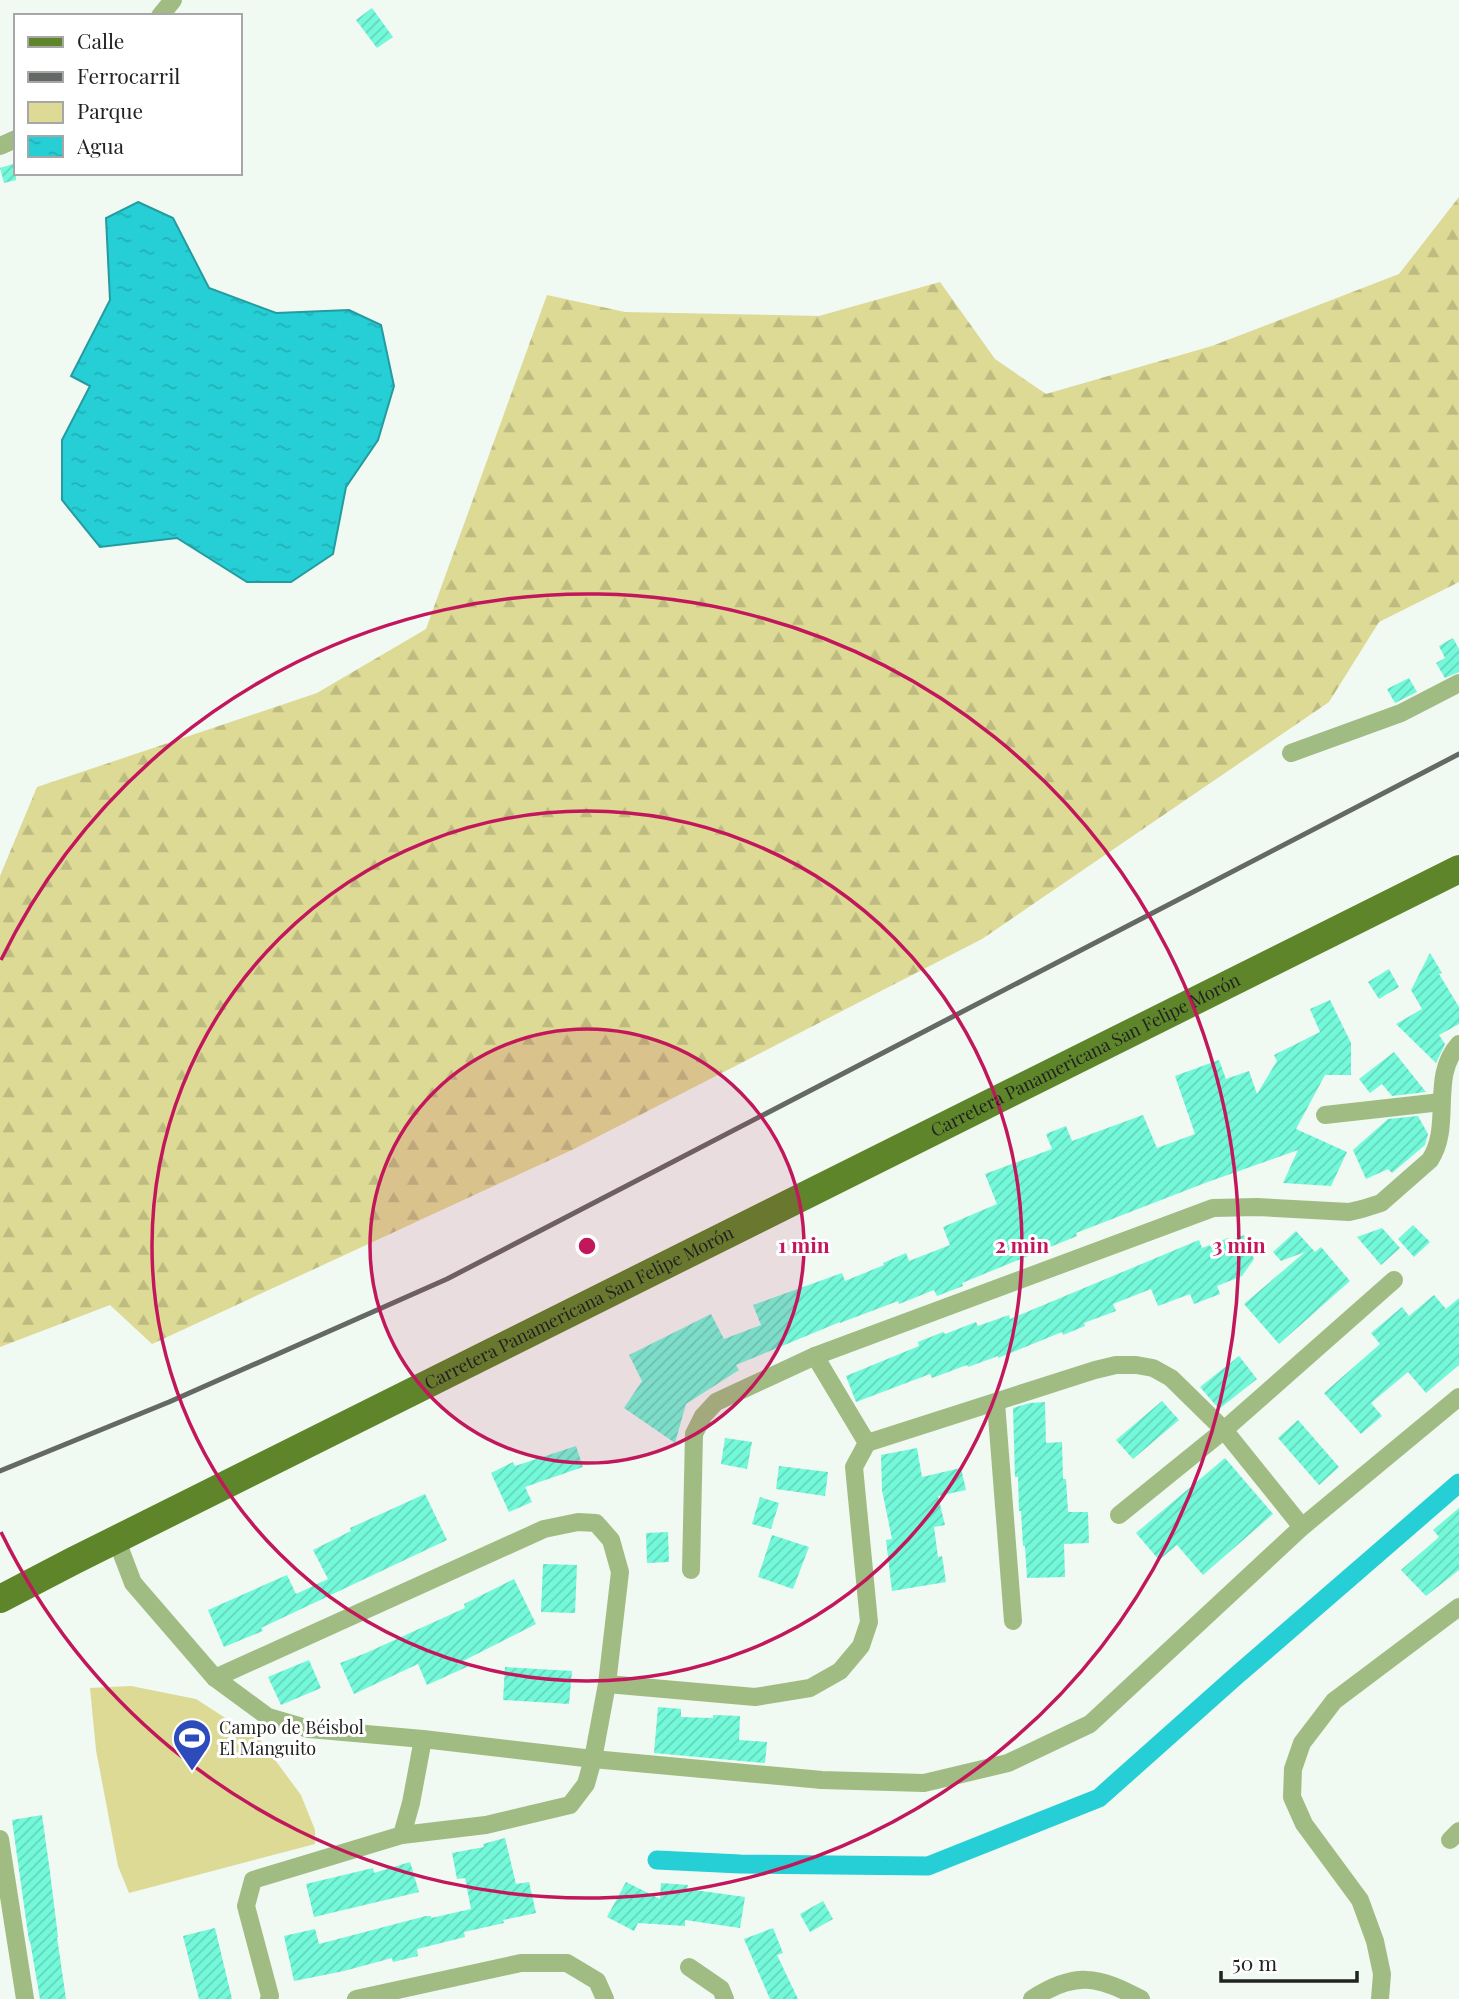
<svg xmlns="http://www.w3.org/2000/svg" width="1459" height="1999" font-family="'Playfair Display',serif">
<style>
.green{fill:#ddda95}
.forest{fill:url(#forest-firs)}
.water{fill:url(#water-ripples);stroke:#249b9f;stroke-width:2}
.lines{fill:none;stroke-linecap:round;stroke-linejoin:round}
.canal{stroke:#25cfd5;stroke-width:19}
.building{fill:url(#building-hatch)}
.street{stroke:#a0bc82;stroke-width:18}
.primary{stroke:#5e852a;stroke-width:28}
.rail{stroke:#646965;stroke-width:5}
.ring{fill:none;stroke:#c2185b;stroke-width:3.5}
.labels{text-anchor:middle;stroke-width:6;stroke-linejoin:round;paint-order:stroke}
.street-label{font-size:18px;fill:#202320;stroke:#fff}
.poi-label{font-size:18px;fill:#202320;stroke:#fff;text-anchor:start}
.centre{fill:#c2185b;stroke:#fff;stroke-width:3.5}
.ring-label{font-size:21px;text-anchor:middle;font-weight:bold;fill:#c2185b;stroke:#fff;stroke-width:6;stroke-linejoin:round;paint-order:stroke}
</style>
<defs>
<pattern id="forest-firs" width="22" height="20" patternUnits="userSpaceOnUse" patternTransform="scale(1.75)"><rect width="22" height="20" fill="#ddda95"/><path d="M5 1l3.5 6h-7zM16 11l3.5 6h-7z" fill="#bdbb80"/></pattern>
<pattern id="water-ripples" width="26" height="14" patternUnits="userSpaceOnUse" patternTransform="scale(1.75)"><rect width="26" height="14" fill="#25cfd5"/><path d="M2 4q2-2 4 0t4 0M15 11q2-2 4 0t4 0" fill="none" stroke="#21b1b7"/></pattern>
<pattern id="building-hatch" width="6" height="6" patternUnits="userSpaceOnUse" patternTransform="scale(1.75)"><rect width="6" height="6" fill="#73f9d9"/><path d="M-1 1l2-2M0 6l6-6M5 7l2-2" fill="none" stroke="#63d5ba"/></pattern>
</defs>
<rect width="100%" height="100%" fill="#f0f9f2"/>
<!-- green -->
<path class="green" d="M131,1686L196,1699L261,1741L301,1795L315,1830V1844L129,1893L118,1866L96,1750L90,1688Z"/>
<!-- forest -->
<path class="forest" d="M1459,197V582L1379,622L1329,702L982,939L574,1149L152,1344L110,1305L0,1347V876L37,787L317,693L426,629L547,295L625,312L819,316L940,282L995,359L1046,394L1212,346L1399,274Z"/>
<!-- water -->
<path class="water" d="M138,202L173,218L209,288L276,313L349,310L381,325L394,386L378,440L346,487L333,554L291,582H247L177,538L100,547L62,500V440L90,386L71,376L110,300L106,218Z"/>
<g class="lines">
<!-- canal -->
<path class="canal" d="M657,1860L740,1864L928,1866L1099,1798L1236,1676L1459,1483"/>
</g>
<!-- building -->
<g class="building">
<path d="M372,8L393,37L377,48L356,20Z"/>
<path d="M16,163V180L4,183L0,168Z"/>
<path d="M1453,638L1459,649V672L1445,678L1436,663L1445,658L1439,646Z"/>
<path d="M1409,678L1417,692L1395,703L1387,689Z"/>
<path d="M1430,953L1442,973L1439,974L1459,1007V1024L1439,1035L1445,1044L1436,1063L1396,1024L1422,1009L1411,990Z"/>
<path d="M1389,969L1399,987L1379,999L1368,982Z"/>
<path d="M1330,1000L1351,1043V1075H1325L1296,1129L1347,1152L1331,1186L1283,1183L1298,1150L1205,1183L1076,1233L1077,1236L962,1283L963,1286L937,1296L934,1290L899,1304L898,1301L840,1323V1322L736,1365L739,1370L686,1404L675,1443L624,1408L642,1381L629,1355L711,1314L724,1339L761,1325L753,1305L842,1273L845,1281L884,1265L883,1263L906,1253L909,1261L950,1245L943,1227L997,1204L985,1174L1052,1149L1046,1134L1066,1126L1072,1141L1143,1115L1157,1148L1195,1134L1175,1076L1219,1060L1226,1079L1249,1071L1257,1094L1277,1061L1274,1055L1320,1032L1310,1009Z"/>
<path d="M1394,1052L1426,1092L1392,1096L1382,1084L1370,1093L1359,1079Z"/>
<path d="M1418,1116L1428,1134L1425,1145L1392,1173L1388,1169L1366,1179L1353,1150L1388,1119Z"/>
<path d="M1413,1225L1430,1242L1414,1257L1398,1239Z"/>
<path d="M1382,1228L1400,1248L1381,1265L1357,1237Z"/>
<path d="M1296,1231L1315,1252L1321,1247L1350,1281L1279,1344L1244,1304L1305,1252L1281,1261L1273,1252Z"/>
<path d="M1244,1235L1254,1259L1242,1276L1217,1286L1220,1294L1194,1304L1190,1294L1158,1306L1151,1289L1113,1304L1116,1311L1084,1323L1085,1326L1063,1335L1062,1332L998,1358V1356L968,1367L967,1365L932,1378L930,1374L856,1402L846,1376L919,1346L918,1342L943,1332L945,1334L976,1322L978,1326L1009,1315L1010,1319L1199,1240L1202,1248L1228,1238L1229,1241Z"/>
<path d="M1434,1295L1446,1309L1459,1298V1365L1426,1393L1408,1372L1371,1403L1382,1416L1361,1434L1324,1393L1380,1344L1371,1333L1402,1307L1409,1316Z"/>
<path d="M1239,1356L1257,1379L1219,1409L1200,1387Z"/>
<path d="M1162,1401L1179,1420L1133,1459L1116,1440Z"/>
<path d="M1045,1402L1046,1443L1062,1442L1063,1479H1066L1068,1512H1088L1089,1543L1064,1544L1065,1577L1027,1578L1025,1546H1023L1021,1511H1019L1018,1477H1015L1013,1408L1030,1403Z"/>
<path d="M1298,1420L1339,1467L1319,1485L1278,1438Z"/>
<path d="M725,1438L752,1442L747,1469L721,1464Z"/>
<path d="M576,1446L583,1467L525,1487L532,1502L509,1512L491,1473L513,1462L515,1466Z"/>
<path d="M917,1448L922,1477L961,1468L966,1490L938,1496L945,1525L934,1527L938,1557L942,1556L946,1582L892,1591L886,1540L892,1539L882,1490L881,1455Z"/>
<path d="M1225,1458L1273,1514L1203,1575L1177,1545L1159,1560L1136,1533Z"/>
<path d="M779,1466L828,1472L825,1496L776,1489Z"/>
<path d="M425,1494L447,1540L261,1628L263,1631L224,1647L208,1610L287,1575L296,1594L328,1579L313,1550L351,1531L350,1528Z"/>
<path d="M760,1497L779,1503L771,1529L752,1524Z"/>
<path d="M1459,1508V1570L1426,1596L1401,1570L1439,1537L1433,1530Z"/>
<path d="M668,1532L669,1562L647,1563L646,1533Z"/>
<path d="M772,1535L809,1547L793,1589L758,1577Z"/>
<path d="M543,1564L577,1565L575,1613L541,1612Z"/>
<path d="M514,1579L536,1624L457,1664L471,1665L427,1685L418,1664L354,1694L340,1663L366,1653L465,1608L464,1604Z"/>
<path d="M309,1660L321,1688L281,1705L268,1677Z"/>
<path d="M505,1667L572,1671L569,1704L503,1700Z"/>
<path d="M658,1707L681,1709V1717L713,1718V1715L740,1716L739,1740L767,1742L765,1763L654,1753Z"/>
<path d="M42,1815L50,1872L58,1937H57L66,1999H40L30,1941H29L12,1820Z"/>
<path d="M505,1838L516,1884L529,1882L536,1913L503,1920L504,1923L464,1932L465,1937L417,1949L418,1956L393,1962L392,1958L344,1971L294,1981L284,1936L315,1929L319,1944L426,1916H431V1918L471,1909L465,1878L457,1879L452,1853L484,1847L483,1844Z"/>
<path d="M410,1862L419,1892L314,1917L306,1884L373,1868L374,1873Z"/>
<path d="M626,1882L660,1899L661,1883L688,1885L687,1889L745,1897L740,1928L685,1920V1926L638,1923L634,1931L607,1917Z"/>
<path d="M823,1901L833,1919L810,1932L800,1914Z"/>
<path d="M215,1928L232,1999H199L183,1936Z"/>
<path d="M773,1928L783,1953L777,1955L798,1999H770L744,1939Z"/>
</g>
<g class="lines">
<!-- street -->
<g class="street">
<path d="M160,16L173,0"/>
<path d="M0,146L16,139"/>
<path d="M1291,753L1401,713L1459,683"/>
<path d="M1325,1115L1441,1102"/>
<path d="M996,1403L1013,1621"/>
<path d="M867,1443L1095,1370L1116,1365H1136L1153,1368L1171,1378L1224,1430L1302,1527"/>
<path d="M1119,1515L1224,1430L1394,1280"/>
<path d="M117,1541L133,1583L215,1678L268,1717L309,1729L423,1739L593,1759L822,1780L924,1783L1008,1763L1090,1724L1302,1527L1459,1397"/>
<path d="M691,1570L694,1434L703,1416L716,1402L815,1356L1213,1208L1257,1207L1349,1212L1362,1209L1381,1203L1430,1160C1453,1125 1429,1077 1459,1044"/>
<path d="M215,1678L544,1529L578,1522L596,1523L611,1540L620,1572L607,1684L593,1759L586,1784L570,1805L486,1825L402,1835"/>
<path d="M607,1684L755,1697L810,1688L840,1671L861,1646L869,1622L854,1467L867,1443L815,1356"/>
<path d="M0,1839L25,1999"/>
<path d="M1450,1840L1459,1831"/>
<path d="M689,1967L721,1989L725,1999"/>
<path d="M269,1999L270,1996L246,1906L253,1880L402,1835L411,1803L423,1739"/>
<path d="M356,1999L521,1963H567L597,1981L605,1999"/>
<path d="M1032,1999C1075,1971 1098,1976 1141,1999"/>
<path d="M1380,1999L1382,1974L1375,1941L1360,1900L1304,1824L1292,1797L1293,1769L1302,1743L1334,1701L1459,1607"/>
</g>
<!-- primary -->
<path class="primary" id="s1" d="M0,1599L73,1561L1459,869"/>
<!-- rail -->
<path class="rail" d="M0,1471L169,1402L447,1279L1459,754"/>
</g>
<!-- distance rings -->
<circle cx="587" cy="1246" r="217" fill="#c2185b" fill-opacity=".12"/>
<g class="ring">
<circle cx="587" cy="1246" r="217"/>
<circle cx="587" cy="1246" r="435"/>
<path d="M1 960A652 652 0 1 1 1 1532"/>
</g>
<!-- icons -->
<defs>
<g id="stadium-pin" transform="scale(2.0125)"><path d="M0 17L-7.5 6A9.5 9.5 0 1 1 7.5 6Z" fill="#2e4bbc" stroke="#fff"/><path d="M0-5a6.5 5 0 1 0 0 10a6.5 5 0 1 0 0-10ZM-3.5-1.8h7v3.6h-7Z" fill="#fff"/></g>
</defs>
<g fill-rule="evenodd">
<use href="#stadium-pin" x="192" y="1738"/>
</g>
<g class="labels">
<!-- street labels -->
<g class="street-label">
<text dy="6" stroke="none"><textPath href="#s1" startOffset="1214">Carretera Panamericana San Felipe Morón</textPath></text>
<text dy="6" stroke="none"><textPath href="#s1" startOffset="648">Carretera Panamericana San Felipe Morón</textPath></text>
</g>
<!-- poi labels -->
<g class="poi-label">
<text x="219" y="1734">Campo de Béisbol<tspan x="219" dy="21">El Manguito</tspan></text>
</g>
</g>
<circle cx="587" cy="1246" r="10" class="centre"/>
<g class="ring-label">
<text x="804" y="1253">1 min</text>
<text x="1022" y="1253">2 min</text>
<text x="1239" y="1253">3 min</text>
</g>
<!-- legend -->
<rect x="14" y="14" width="228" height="161" fill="#ffffff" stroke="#a6a7a6" stroke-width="2"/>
<rect x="28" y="37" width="35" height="10" fill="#5e852a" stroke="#a6a7a6" stroke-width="2"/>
<text x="77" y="49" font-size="21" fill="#202320">Calle</text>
<rect x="28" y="72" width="35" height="10" fill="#646965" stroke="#a6a7a6" stroke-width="2"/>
<text x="77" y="84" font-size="21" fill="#202320">Ferrocarril</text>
<rect x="28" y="102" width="35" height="21" fill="#ddda95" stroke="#a6a7a6" stroke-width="2"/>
<text x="77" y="119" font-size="21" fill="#202320">Parque</text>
<rect x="28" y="136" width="35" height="21" fill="url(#water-ripples)" stroke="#a6a7a6" stroke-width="2"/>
<text x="77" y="154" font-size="21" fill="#202320">Agua</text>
<!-- scale -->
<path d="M1221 1971v10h136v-10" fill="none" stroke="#202320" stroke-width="3.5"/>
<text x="1232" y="1971" font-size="21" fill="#202320" stroke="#ffffff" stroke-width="5" paint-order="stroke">50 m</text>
</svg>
